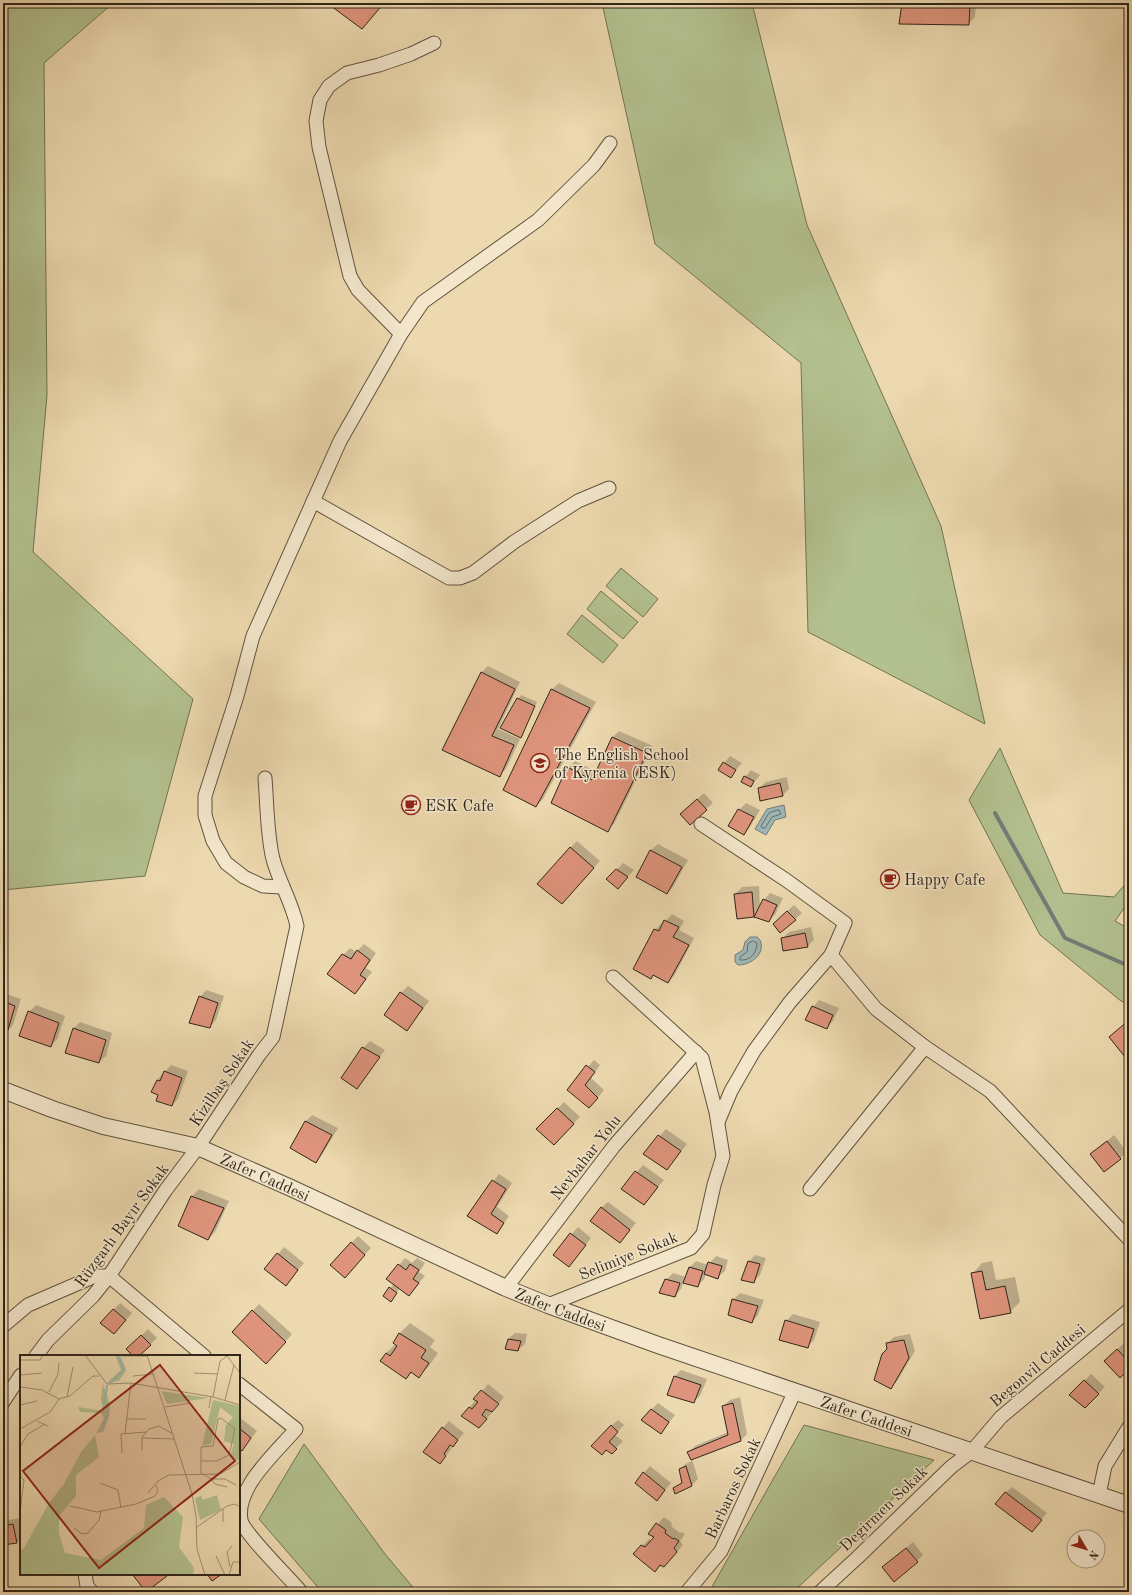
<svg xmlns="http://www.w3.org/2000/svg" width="1132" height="1595" font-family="'Old Standard TT',serif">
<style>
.green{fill:#b3c08f;stroke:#727354}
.water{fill:#9eb7b6;stroke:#727d78}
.shadow{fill:#0003}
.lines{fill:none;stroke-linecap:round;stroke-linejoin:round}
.shore{stroke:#676e68;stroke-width:1}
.stream{stroke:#727d78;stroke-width:4}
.building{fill:#de947c;stroke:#30261a}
.minor-casing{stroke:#5f533f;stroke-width:15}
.tertiary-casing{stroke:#5f533f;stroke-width:18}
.minor{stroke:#f3e6cb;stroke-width:13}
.tertiary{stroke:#f3e6cb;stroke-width:16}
.labels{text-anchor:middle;stroke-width:3;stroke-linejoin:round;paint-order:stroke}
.poi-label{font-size:16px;fill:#30261a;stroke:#f3e6cb;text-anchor:start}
.street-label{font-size:16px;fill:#30261a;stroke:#f3e6cb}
.inset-river{fill:none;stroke:#9eb7b6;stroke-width:2}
.inset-road{fill:none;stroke:#a19173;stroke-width:1}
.view{fill:#8f2418;fill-opacity:0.15;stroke:#8f2418;stroke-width:2}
.inset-edge{fill:none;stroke:#30261a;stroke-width:2}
</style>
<rect width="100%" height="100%" fill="#edd9af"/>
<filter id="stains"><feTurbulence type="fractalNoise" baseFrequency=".005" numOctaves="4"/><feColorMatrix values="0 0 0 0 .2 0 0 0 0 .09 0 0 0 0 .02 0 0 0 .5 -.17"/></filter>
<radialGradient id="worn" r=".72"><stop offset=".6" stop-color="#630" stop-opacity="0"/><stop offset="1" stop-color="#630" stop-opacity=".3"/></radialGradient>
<!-- green -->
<g class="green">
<path d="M3,3H113L44,63L47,395L33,552L193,699L145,876L3,890Z"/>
<path d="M602,3H752L807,225L941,526L985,724L808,632L801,363L655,244Z"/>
<path d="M621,568L658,599L643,617L606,586Z"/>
<path d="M601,591L638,622L623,639L587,609Z"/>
<path d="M582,615L618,645L603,663L567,634Z"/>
<path d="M1000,748L1063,893L1114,897L1129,880V901L1115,921L1129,929V1004L1121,1001L1040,935L969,800Z"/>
<path d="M804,1425L934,1460L793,1592H709Z"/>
<path d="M304,1444L385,1554L417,1592H322L259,1519Z"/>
</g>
<!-- water -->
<g class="water">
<path d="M784,805L786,817L775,820L766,835L755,829L767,809Z"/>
<path d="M750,937H757L760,940C766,954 751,965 738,965L735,962V955L743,950L745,942Z"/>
</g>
<!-- shadow -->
<g class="shadow">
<path d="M903,3H976L975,17L968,24Z"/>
<path d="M488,666L520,682L498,729L520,739L506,769L499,776L444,749L482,672Z"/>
<path d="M559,683L596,702L543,799L536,806L504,789L552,689Z"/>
<path d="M521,695L537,702L520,737L501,727Z"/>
<path d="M619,731L653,746L614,824L607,830L552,802L568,768L575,761L597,772L612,738Z"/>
<path d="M730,756L742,763L731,776L719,769Z"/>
<path d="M751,770L760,775L751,786L742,781Z"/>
<path d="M787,777L789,789L783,795L759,788L766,782Z"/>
<path d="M704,793L713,803L706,809L688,807Z"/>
<path d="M746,803L760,810L750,827L744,834L729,826L739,810Z"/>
<path d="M577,841L600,861L568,897L570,848Z"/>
<path d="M658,844L688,860L673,887L667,893L637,877L651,850Z"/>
<path d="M623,863L634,870L618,887L608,879Z"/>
<path d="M759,886L760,907L764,900L770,893L783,898L775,915L768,921L755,916L738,918L735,894L742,887Z"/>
<path d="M794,905L802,913L781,932V917Z"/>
<path d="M672,914L684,921L679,930L694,938L674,976L668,982L654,975L651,978L655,930L662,923L663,924Z"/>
<path d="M811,927L814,940L808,946L782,939L789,932Z"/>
<path d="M364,944L376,953L366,968L372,972L361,986L343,955L350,948L356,952Z"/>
<path d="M408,986L429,1001L407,1030L401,993Z"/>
<path d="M206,990L224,996L216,1020L210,1027L200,997Z"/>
<path d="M3,993L21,999L13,1025L7,1032L3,1031Z"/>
<path d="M819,1000L839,1008L833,1021L827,1028L813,1007Z"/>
<path d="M36,1005L65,1016L57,1040L50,1046L29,1012Z"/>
<path d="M80,1022L112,1033L106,1056L99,1062L74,1028Z"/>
<path d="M370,1041L385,1050L357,1087L363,1048Z"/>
<path d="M594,1060L600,1065L591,1078L604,1090L596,1100L568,1089Z"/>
<path d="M171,1065L188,1071L178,1099L172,1105L160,1094L157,1080Z"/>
<path d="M564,1102L580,1117L554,1143L537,1129Z"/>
<path d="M312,1115L338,1128L322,1155L316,1162L291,1147L306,1121Z"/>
<path d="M666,1129L687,1144L667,1169L645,1153Z"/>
<path d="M1114,1135L1127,1152L1120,1158L1091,1154Z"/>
<path d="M643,1165L664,1180L644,1204L622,1189Z"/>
<path d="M499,1174L512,1183L497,1207L509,1216L497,1233L468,1215Z"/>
<path d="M199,1189L229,1201L215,1232L208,1239L179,1226L192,1196Z"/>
<path d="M608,1202L636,1223L626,1235L601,1208Z"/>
<path d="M578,1227L591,1238L569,1266L554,1255Z"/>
<path d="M358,1236L371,1248L351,1270L331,1265Z"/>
<path d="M284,1247L304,1263L286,1285L278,1254Z"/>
<path d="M755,1255L766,1258L760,1275L753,1282L749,1262Z"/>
<path d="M716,1256L728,1260L725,1271L718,1277L706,1274L704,1279L698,1286L684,1282L681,1289L675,1296L666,1280L673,1273L686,1277L690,1267L696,1261L708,1265Z"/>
<path d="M405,1258L412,1263L417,1258L425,1263L419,1272L425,1276L409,1295L400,1288L393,1297L384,1295L394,1284L388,1279Z"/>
<path d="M992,1261L996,1280L1015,1277L1020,1302L1010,1312L981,1318L972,1274L982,1263Z"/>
<path d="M740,1293L764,1300L758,1315L752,1322L733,1300Z"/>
<path d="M120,1303L132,1313L121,1326L102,1322Z"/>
<path d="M259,1304L292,1334L273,1356L234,1332Z"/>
<path d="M793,1314L820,1322L814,1340L807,1347L786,1321Z"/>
<path d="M410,1323L435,1340L430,1347L438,1353L429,1366L419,1376L412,1372L406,1378L386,1353L396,1344L394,1342L400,1333Z"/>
<path d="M148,1329L157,1338L138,1356H135L128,1349Z"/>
<path d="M515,1333L527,1334L525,1344L518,1350L508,1339Z"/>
<path d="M910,1334L915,1351L897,1381L891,1388L887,1344L894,1337Z"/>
<path d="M1124,1343L1129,1349V1367L1111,1355Z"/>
<path d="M681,1370L707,1379L700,1396L693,1402L675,1376Z"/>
<path d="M1091,1374L1105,1387L1085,1407L1071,1395Z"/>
<path d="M488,1384L504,1397L486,1420L463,1416Z"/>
<path d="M740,1397L747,1434L741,1440L692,1459L698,1479L691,1486L674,1489L683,1481L680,1469L687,1463L692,1461L689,1453L695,1446L728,1432L723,1406L730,1400Z"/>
<path d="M658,1403L675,1415L661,1433L651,1410Z"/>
<path d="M239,1417L257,1431L242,1449L239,1448Z"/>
<path d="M618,1420L624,1425L615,1435L623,1441L611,1453L606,1449L611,1426Z"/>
<path d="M449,1421L464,1433L453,1446L451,1444L450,1447L452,1448L440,1463L443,1428Z"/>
<path d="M650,1466L671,1483L657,1500L644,1473Z"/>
<path d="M1012,1487L1047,1513L1032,1530L1005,1493Z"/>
<path d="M664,1517L672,1523L671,1526L680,1533L681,1532L685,1534L680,1541L683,1545L671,1559L655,1570L634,1554L649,1539L652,1541L655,1537L649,1534Z"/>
<path d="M20,1518L21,1538L17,1542L3,1544V1521Z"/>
<path d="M913,1542L923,1555L917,1561H890Z"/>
<path d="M577,1589L582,1592H574Z"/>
</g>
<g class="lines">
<!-- shore -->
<g class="shore">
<path d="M779,810L781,814L772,817L765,828H762L761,826L769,813Z"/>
<path d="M753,941L757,943C757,953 750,961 740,960V957L747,952L748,944Z"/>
</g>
<!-- stream -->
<path class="stream" d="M995,813L1065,938L1129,966"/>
</g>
<!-- building -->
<g class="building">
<path d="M327,3H384L362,29Z"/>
<path d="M902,3H970L969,25L899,24Z"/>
<path d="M481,672L515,689L492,736L514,745L500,777L442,750Z"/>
<path d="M551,689L590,708L536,807L503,790Z"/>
<path d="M517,698L535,706L521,738L500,728Z"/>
<path d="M612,737L647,753L608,832L551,803L567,767L592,780Z"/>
<path d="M723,762L736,770L731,778L718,770Z"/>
<path d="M744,776L754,781L751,787L741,782Z"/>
<path d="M780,783L783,796L760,801L758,788Z"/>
<path d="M697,799L707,810L690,825L680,814Z"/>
<path d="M738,809L754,817L744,835L728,826Z"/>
<path d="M570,847L594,868L562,904L537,884Z"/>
<path d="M650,850L682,867L667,894L636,877Z"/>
<path d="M616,869L628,877L618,889L606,879Z"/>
<path d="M752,892L754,917L737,919L734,894Z"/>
<path d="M763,899L777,905L769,922L754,917Z"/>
<path d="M787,911L796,920L780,933L773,924Z"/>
<path d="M664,920L679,927L673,937L689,945L668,983L653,975L651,979L633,969L654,929L659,931Z"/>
<path d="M805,933L808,947L783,951L781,938Z"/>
<path d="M357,950L370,960L360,975L366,979L355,994L327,974L342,954L351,959Z"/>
<path d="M400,992L423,1008L407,1031L384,1015Z"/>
<path d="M199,996L218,1003L210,1028L189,1023Z"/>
<path d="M3,1001L15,1006L7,1033L3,1032Z"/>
<path d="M812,1006L833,1015L827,1029L805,1020Z"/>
<path d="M28,1011L59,1023L51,1047L19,1036Z"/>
<path d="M1129,1020V1062L1109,1037Z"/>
<path d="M73,1028L106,1040L99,1063L65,1053Z"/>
<path d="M362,1047L380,1057L357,1089L341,1078Z"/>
<path d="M586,1065L595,1072L585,1085L598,1098L589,1108L567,1090Z"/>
<path d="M164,1071L182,1078L172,1106L156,1101L158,1095L151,1092L157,1080L160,1081Z"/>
<path d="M557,1108L574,1124L554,1145L536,1129Z"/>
<path d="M305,1121L332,1135L316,1163L290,1148Z"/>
<path d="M658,1135L681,1151L667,1170L643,1154Z"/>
<path d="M1107,1141L1121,1159L1104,1172L1090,1154Z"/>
<path d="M635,1171L658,1187L644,1205L621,1189Z"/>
<path d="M492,1180L506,1189L491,1214L504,1223L497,1234L467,1216Z"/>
<path d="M191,1196L224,1208L208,1240L178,1226Z"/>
<path d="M601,1207L630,1230L620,1243L590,1221Z"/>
<path d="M570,1233L586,1245L569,1267L553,1255Z"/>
<path d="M351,1242L365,1255L345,1278L330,1265Z"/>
<path d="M277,1253L298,1270L286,1286L264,1269Z"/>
<path d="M748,1261L760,1264L754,1283L741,1280Z"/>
<path d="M708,1262L722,1266L718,1279L704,1274Z"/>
<path d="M398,1264L406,1270L410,1264L419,1270L413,1279L419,1283L409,1296L386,1279Z"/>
<path d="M689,1267L703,1271L698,1287L683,1283Z"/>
<path d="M982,1271L986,1290L1005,1286L1011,1313L980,1319L971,1273Z"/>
<path d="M665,1279L680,1283L675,1297L659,1293Z"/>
<path d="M389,1287L397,1293L391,1302L383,1296Z"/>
<path d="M732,1299L758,1306L752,1323L728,1315Z"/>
<path d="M113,1309L126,1320L114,1334L100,1323Z"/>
<path d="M252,1310L286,1342L266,1364L232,1332Z"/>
<path d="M785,1320L814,1329L808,1348L779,1340Z"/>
<path d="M399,1333L426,1350L421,1358L429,1363L419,1378L411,1372L406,1379L380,1361L386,1353L390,1356L397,1346L393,1343Z"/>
<path d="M141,1335L151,1345L139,1356H133L126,1349Z"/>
<path d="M508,1339L521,1341L518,1351L505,1349Z"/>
<path d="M904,1340L909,1358L891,1389L874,1380L882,1354L887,1349L886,1343Z"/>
<path d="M1117,1349L1129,1362V1369L1120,1378L1104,1361Z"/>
<path d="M674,1376L701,1385L694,1403L667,1395Z"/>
<path d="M1084,1380L1099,1394L1085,1408L1069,1395Z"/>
<path d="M481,1390L499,1404L492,1412L486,1409L482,1415L487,1419L479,1428L461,1416L469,1407L472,1409L478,1402L473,1399Z"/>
<path d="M733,1403L741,1441L691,1460L687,1452L728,1435L722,1406Z"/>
<path d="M651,1409L669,1422L661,1434L641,1420Z"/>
<path d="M611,1425L618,1432L609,1442L617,1449L612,1454L606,1450L602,1455L591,1446Z"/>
<path d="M442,1427L458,1440L453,1447L450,1445L444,1454L446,1456L440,1464L423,1452Z"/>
<path d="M239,1428L251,1438L242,1451L239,1449Z"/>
<path d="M686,1466L692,1486L675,1494L673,1488L682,1483L679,1469Z"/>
<path d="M643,1472L665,1490L657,1501L635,1483Z"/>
<path d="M1005,1492L1042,1520L1032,1532L995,1504Z"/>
<path d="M656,1523L666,1530L665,1533L673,1539L674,1538L679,1541L674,1548L677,1552L664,1567L660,1565L655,1572L633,1554L641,1545L645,1547L654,1537L648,1534Z"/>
<path d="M13,1524L17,1543L3,1545V1526Z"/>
<path d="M906,1548L918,1562L894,1582L882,1567Z"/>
<path d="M132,1574H166L167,1576L146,1592Z"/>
<path d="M207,1574H222L212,1581Z"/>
</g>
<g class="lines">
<!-- minor casing -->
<g class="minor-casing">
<g id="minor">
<path d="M401,334L358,290L350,276L319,147L316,121L320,100L329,86L347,73L379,65L411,54L434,43"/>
<path d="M313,501L449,578H460L473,573L514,542L578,501L609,488"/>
<path d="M701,824L786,880L845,923L831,955L790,1002L754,1051L731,1091L718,1122"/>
<path d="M282,887L263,886L244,877L226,863L213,841L205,815V796L237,696L253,636L340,441L401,334L423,302L538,220L594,165L610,143"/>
<path d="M831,955L876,1009L925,1047L990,1091L1129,1239"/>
<path d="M810,1189L925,1047"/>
<path d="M506,1288L614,1146L696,1052"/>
<path d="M548,1305L691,1248L703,1234L714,1185L723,1156L716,1112L702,1058L613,977"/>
<path d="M3,1326L28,1305L95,1276H109L204,1356"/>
<path d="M36,1356L48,1340L93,1296L109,1276L165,1191L198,1147L259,1055L273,1037L297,926C292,902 279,882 273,859C267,836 267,802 265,778"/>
<path d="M239,1384L296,1429C277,1452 235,1487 241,1520C244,1534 290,1578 301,1592"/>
<path d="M3,1402L21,1375"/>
<path d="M1099,1495L1105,1466L1129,1427"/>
<path d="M85,1574L87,1586L92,1592"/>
<path d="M687,1592L721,1551L795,1391"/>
<path d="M820,1592L858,1557L951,1467L972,1451L1001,1417L1129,1310"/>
</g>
</g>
<!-- tertiary casing -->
<g class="tertiary-casing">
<g id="tertiary">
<path id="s1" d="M3,1090L52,1109L103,1126L198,1147L291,1188L506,1288L548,1305L658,1345L1129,1505"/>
</g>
</g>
<!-- minor -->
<use href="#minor" class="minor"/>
<!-- tertiary -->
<use href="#tertiary" class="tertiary"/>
</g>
<!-- icons -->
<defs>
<g id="school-ring" transform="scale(1)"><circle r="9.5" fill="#f3e6cb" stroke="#8f2418" stroke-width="1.5"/><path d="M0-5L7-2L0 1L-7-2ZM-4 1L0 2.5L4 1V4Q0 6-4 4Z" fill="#8f2418"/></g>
<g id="cafe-ring" transform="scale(1)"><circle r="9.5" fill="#f3e6cb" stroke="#8f2418" stroke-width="1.5"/><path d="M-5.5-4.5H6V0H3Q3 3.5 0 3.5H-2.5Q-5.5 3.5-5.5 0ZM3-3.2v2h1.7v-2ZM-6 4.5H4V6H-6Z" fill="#8f2418"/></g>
</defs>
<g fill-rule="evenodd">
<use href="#school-ring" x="540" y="763"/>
<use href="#cafe-ring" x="411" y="805"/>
<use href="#cafe-ring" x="890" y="879"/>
</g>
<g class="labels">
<!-- poi labels -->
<g class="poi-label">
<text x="554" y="760">The English School<tspan x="554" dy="18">of Kyrenia (ESK)</tspan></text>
<text x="425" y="811">ESK Cafe</text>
<text x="904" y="885">Happy Cafe</text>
</g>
<!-- street labels -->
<g class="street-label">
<text transform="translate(221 1082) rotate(-56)" y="6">Kizilbaş Sokak</text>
<text transform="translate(585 1157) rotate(-52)" y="6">Nevbahar Yolu</text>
<text dy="6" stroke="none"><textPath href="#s1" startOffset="277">Zafer Caddesi</textPath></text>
<text transform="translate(121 1225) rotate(-54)" y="6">Rüzgarlı Bayır Sokak</text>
<text transform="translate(628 1255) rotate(-22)" y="6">Selimiye Sokak</text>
<text dy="6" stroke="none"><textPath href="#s1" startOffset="601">Zafer Caddesi</textPath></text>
<text transform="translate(1037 1365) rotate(-40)" y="6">Begonvil Caddesi</text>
<text dy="6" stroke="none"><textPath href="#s1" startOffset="925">Zafer Caddesi</textPath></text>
<text transform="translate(732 1488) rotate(-65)" y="6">Barbaros Sokak</text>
<text transform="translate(883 1508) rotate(-44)" y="6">Degirmen Sokak</text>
</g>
</g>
<!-- overview -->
<g transform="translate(20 1355)">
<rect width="220" height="220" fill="#edd9af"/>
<path d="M95,0H100L106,15L99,26L87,28L101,15ZM83,29L90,50L89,62L83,77L76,78L84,63L81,58L60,57L58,52L83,56L81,44ZM141,36L189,43L147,49ZM193,45L220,51V104L216,106L210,102L214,89L204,86L206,70L213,62L200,52L191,89L182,91ZM75,80L79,102L56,120V141L39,161V178L45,198L81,205L124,173L126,150L144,142L163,162L159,192L174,213L173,220H0V196L4,193L29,148L44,129L61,97ZM197,140L201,155L180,165L175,143L181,141L183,145Z" fill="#b3c08f"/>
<path class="inset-river" d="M90,28L104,15L98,0M82,74L88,59L85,46L87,30"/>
<path class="inset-road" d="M65,0L87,29L111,28L193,42L220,50M127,0L172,139L176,161L177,194L185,220M102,1H127M207,1L220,18M0,5H20L23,0M174,18L198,19M0,20L22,18M113,21L133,19M0,26V45M1,32L22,35L39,44M29,37L38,19L39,8M47,42L53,12M193,42L200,6L207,1M205,45L214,10M0,50L17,46M145,52L170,48M189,53L191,41M107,64H126M17,66L28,71M0,74L30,57L39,44L50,41L73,21H79M105,78L111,28M122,83L155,84M0,92L8,79L25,69M122,95V82L129,74L139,71L153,79M102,98L101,79L126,77M181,106H197L209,100L215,74L201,63L198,64L193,91L181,92V118L191,124H205L216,130M0,121L4,125L0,157M191,124L195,129L207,132M80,128L98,135L101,153M128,138L138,126L149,120L200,119L220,107M50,151L77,157L116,149L135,141L138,136L136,130M203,167V154M177,172L207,151L215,149L220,152M54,173L62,179L68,178L79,165L81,156M196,201L205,220M210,212L207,197L212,191M209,220L213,207H220"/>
<path class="view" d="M140,10L215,106L79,213L3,116Z"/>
<rect width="220" height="220" class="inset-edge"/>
</g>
<!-- margin -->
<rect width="1132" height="1595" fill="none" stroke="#edd9af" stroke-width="16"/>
<rect x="4" y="4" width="1124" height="1587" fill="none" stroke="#30261a" stroke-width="2"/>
<rect x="8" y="8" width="1116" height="1579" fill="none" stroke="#30261a"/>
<!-- north arrow -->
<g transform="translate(1086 1549) rotate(128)"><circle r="19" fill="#f3e6cb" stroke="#a59984"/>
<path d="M0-3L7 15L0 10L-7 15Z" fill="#8f2418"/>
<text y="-6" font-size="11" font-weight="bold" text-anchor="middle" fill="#30261a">N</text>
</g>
<rect width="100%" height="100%" filter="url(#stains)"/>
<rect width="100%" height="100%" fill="url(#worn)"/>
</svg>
